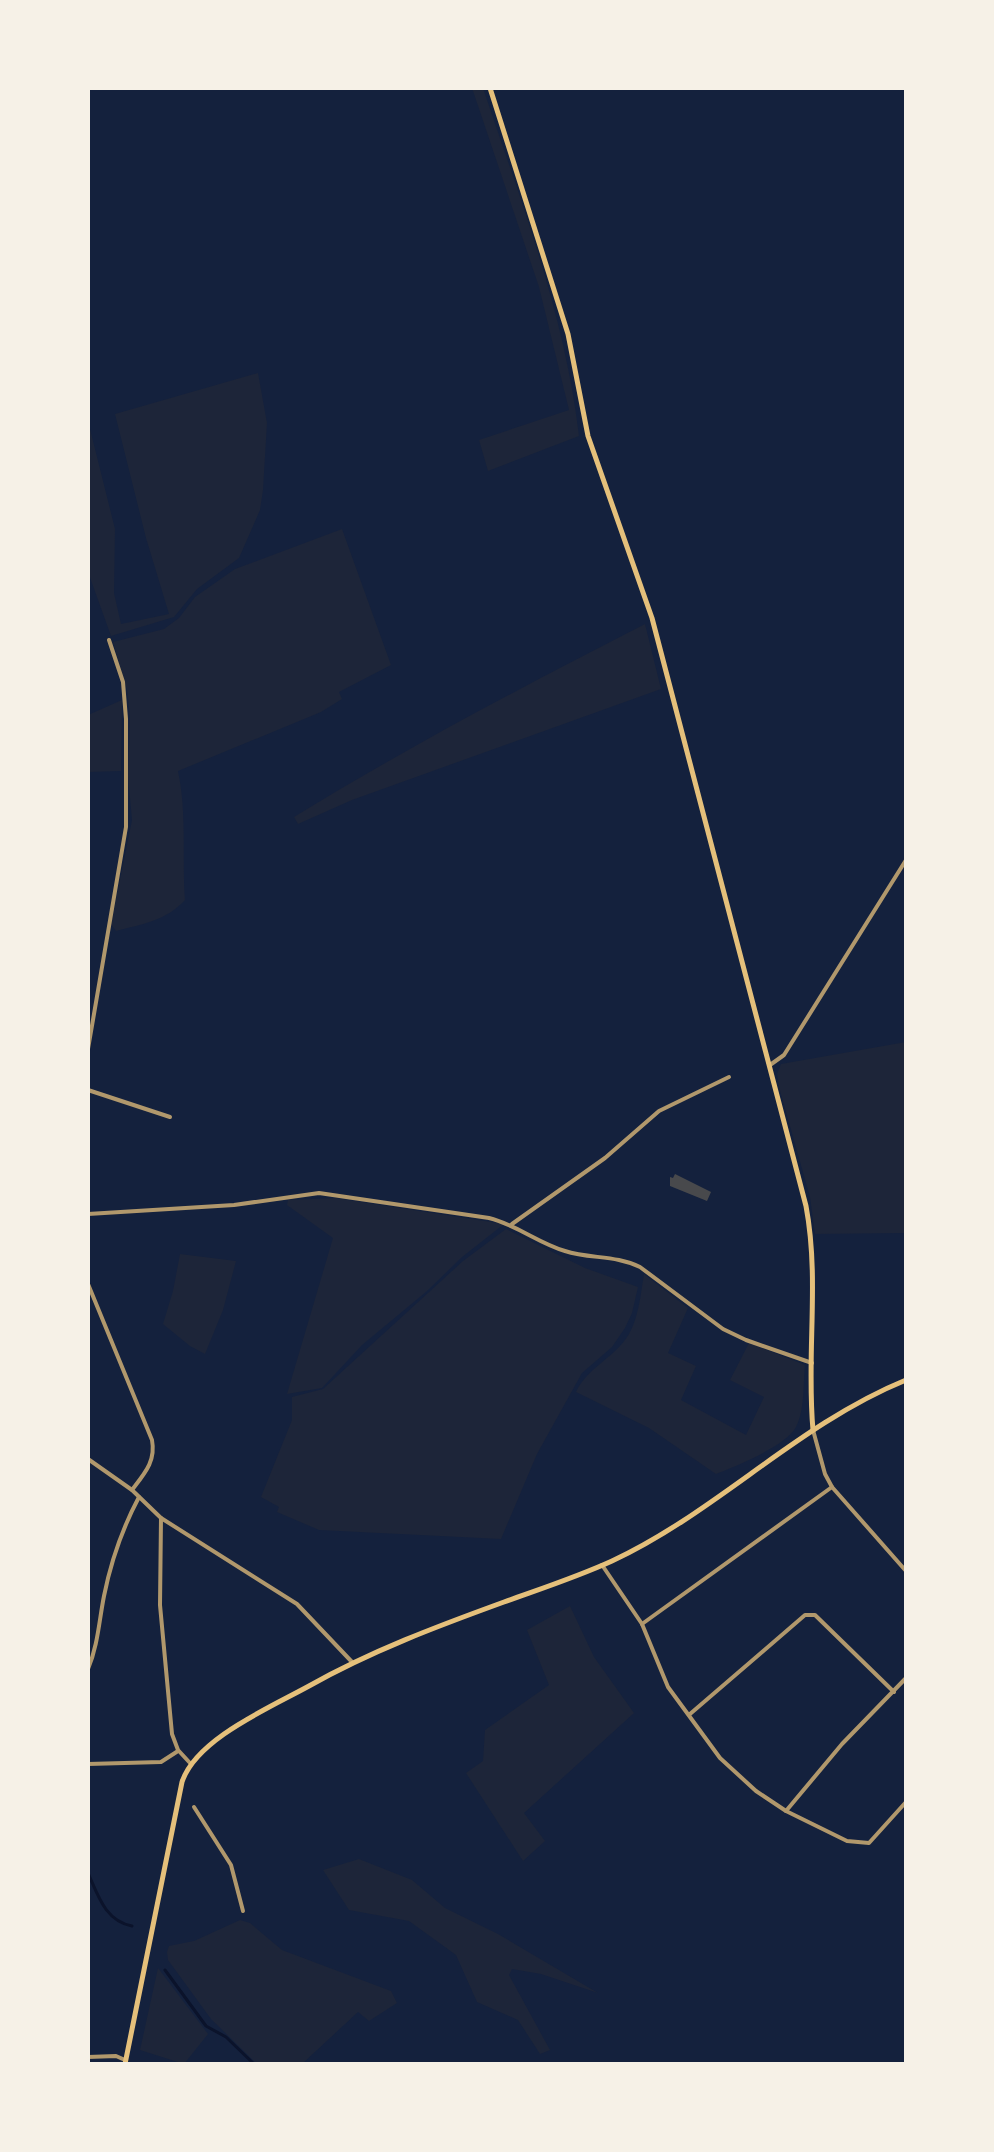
<svg xmlns="http://www.w3.org/2000/svg" width="994" height="2152" font-family="Overpass,sans-serif">
<style>
.green{fill:#1d2539}
.lines{fill:none;stroke-linecap:round;stroke-linejoin:round}
.stream{stroke:#0b132b;stroke-width:3}
.building{fill:#48494c}
.minor{stroke:#b1986c;stroke-width:4}
.secondary{stroke:#e5c07b;stroke-width:5}
</style>
<rect width="100%" height="100%" fill="#14213d"/>
<!-- green -->
<g class="green">
<path d="M472,88H483C521,202 565,315 579,436L488,471L479,440L569,410L539,287Z"/>
<path d="M258,373L267,423L263,490L260,510L239,558L197,589L174,617L111,636L88,572V421L115,529L114,593L121,624L169,614L146,538L115,414Z"/>
<path d="M342,529L391,665L339,692L342,699L321,712L178,771C187,813 182,857 185,900C166,921 142,924 116,931L111,924L132,820L128,777L130,717L127,690L113,642L164,629L179,618L195,597L235,569Z"/>
<path d="M645,624L661,689L352,800L298,824L294,817C408,747 526,685 645,624Z"/>
<path d="M122,700L121,771L88,772V715Z"/>
<path d="M906,1042V1233L815,1234L810,1197L779,1087L777,1074L781,1064Z"/>
<path d="M335,1198L504,1224L462,1257L427,1291L362,1345L322,1388L287,1394L333,1238L287,1205L288,1200Z"/>
<path d="M506,1229L585,1268L638,1287L632,1313L625,1328L612,1347L582,1373L537,1454L501,1539L319,1530L277,1512L279,1507L261,1497L292,1420V1397L323,1389L463,1261Z"/>
<path d="M180,1254L236,1261L223,1310L205,1354L190,1346L163,1324L173,1291Z"/>
<path d="M644,1274L688,1308L668,1353L696,1366L681,1400L746,1435L764,1397L730,1380L749,1343L805,1365C803,1384 805,1410 796,1427C786,1446 736,1466 716,1474L649,1428L576,1392C588,1366 619,1356 631,1330C639,1314 641,1292 644,1274Z"/>
<path d="M570,1606L594,1657L634,1713L524,1813L545,1841L523,1861L466,1773L483,1761L485,1730L549,1685L527,1630Z"/>
<path d="M359,1859L412,1880L445,1908L498,1934L598,1993L541,1974L512,1969L509,1975L550,2050L540,2054L518,2020L477,2002L456,1955L409,1921L349,1910L323,1870Z"/>
<path d="M240,1920L250,1923L282,1950L391,1991L397,2003L369,2021L358,2012L302,2064H257L211,2019L168,1960L167,1952L169,1946L194,1941Z"/>
<path d="M158,1968L208,2034L184,2064L140,2050Z"/>
</g>
<g class="lines">
<!-- stream -->
<g class="stream">
<path d="M88,1873C98,1895 105,1921 132,1926"/>
<path d="M165,1970L206,2026L226,2037L254,2064"/>
</g>
</g>
<!-- building -->
<path class="building" d="M675,1174L711,1192L707,1201L670,1186V1177L673,1178Z"/>
<g class="lines">
<!-- minor -->
<g class="minor">
<path d="M88,1049L126,827V719L123,682L109,640"/>
<path d="M770,1065L784,1055L906,860"/>
<path d="M88,1090L170,1117"/>
<path d="M88,1214L234,1205L319,1193L489,1218C517,1225 538,1243 565,1251C590,1259 616,1255 640,1267L723,1329L746,1340L812,1363"/>
<path d="M512,1224L605,1158L659,1111L729,1077"/>
<path d="M88,1284L152,1440C156,1461 145,1473 132,1490"/>
<path d="M813,1430L825,1474L832,1487L906,1571"/>
<path d="M88,1459L132,1490L161,1518L297,1604L352,1662"/>
<path d="M161,1518L160,1605L172,1734L178,1750L190,1763"/>
<path d="M602,1565L642,1624L668,1687L720,1758L756,1791L786,1811L847,1841L869,1843L906,1802"/>
<path d="M642,1624L832,1487"/>
<path d="M88,1669C98,1645 99,1621 104,1596C111,1561 122,1529 139,1497"/>
<path d="M690,1714L805,1615H815L894,1692"/>
<path d="M88,1764L161,1762L178,1751"/>
<path d="M194,1807L231,1865L243,1911"/>
<path d="M786,1811L842,1744L906,1678"/>
<path d="M88,2057L116,2056L125,2060"/>
</g>
<!-- secondary -->
<g class="secondary">
<path d="M490,88L568,334L588,436L652,618L806,1206C820,1281 806,1355 813,1430"/>
<path d="M125,2064L182,1782C196,1739 269,1708 309,1686C371,1651 438,1626 504,1602C540,1589 577,1577 612,1561C717,1512 798,1424 906,1380"/>
</g>
</g>
<!-- border -->
<rect width="994" height="2152" fill="none" stroke="#f6f1e7" stroke-width="180"/>
</svg>
